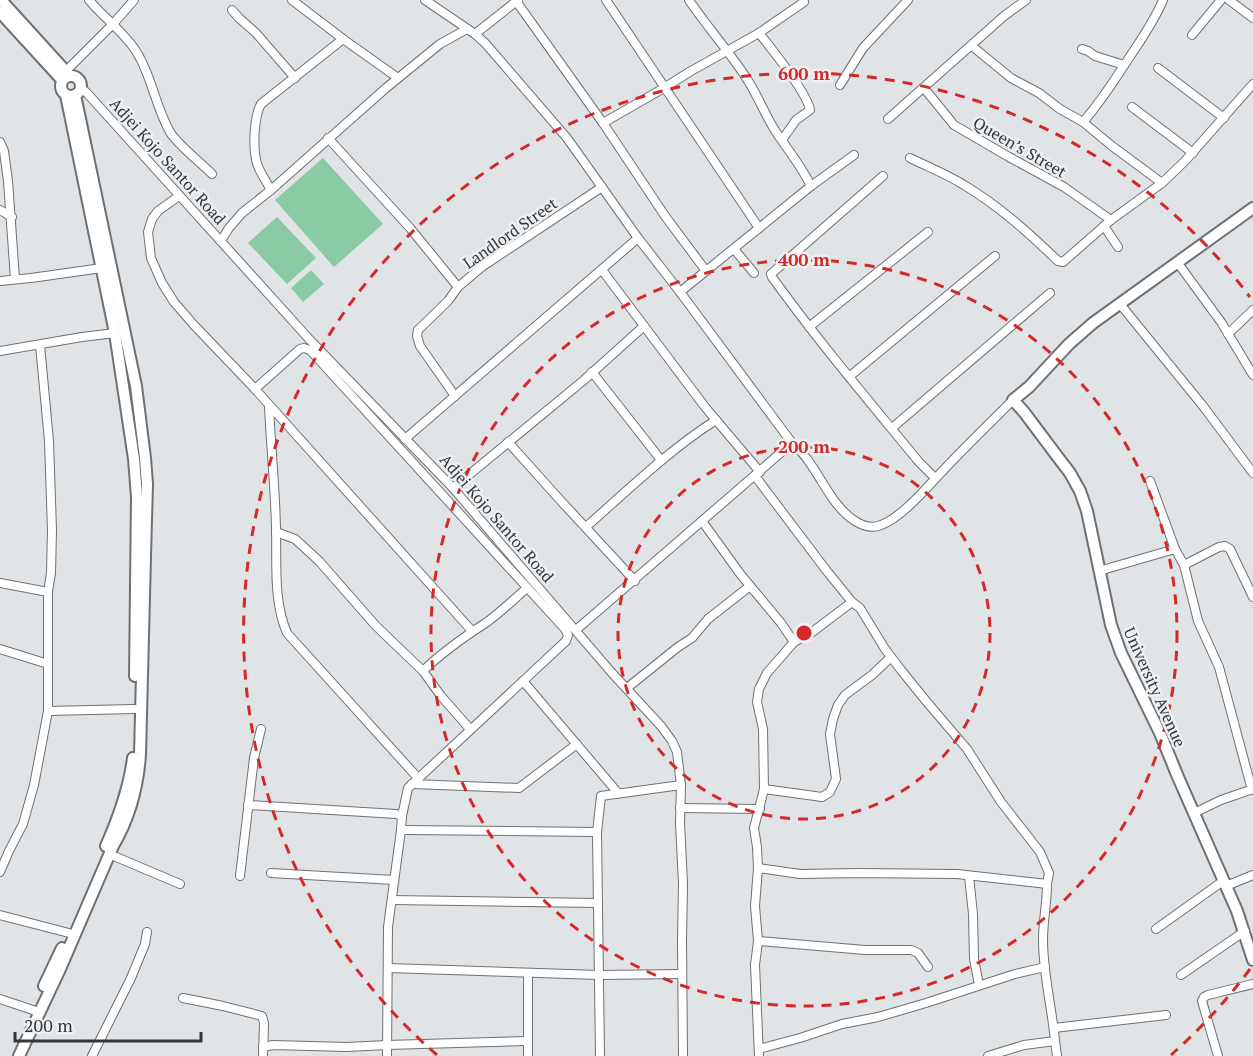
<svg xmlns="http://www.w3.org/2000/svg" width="1253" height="1056" font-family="'PT Serif',serif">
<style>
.green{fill:#8acba5}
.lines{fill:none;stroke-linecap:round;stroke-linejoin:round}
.street-casing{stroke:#6e7174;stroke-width:10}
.secondary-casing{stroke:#6e7174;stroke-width:14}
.street{stroke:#fff;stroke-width:8}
.secondary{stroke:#fff;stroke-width:10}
.ring{fill:none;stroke:#d62828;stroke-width:3;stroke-dasharray:10 8}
.labels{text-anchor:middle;stroke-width:5;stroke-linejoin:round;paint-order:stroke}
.street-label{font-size:16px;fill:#353637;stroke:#edf1f4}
.centre{fill:#d62828;stroke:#edf1f4;stroke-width:3}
.ring-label{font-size:18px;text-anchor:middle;font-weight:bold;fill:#d62828;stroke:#edf1f4;stroke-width:5;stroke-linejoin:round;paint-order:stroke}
</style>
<rect width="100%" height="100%" fill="#e0e4e7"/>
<!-- green -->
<g class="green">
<path d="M323,158L383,224L334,267L275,200Z"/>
<path d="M277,217L316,258L287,284L248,243Z"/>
<path d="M311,270L324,284L303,302L291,288Z"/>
</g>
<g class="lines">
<!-- street casing -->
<g class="street-casing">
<g id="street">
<path d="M89,0C104,18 123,31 136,51C152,76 155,106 170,132C176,143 201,163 212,174"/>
<path d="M292,0L343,39L398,78"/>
<path d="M425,0L475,34L485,43L567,138L638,238L680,292L792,443C818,464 827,503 855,521C863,526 872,529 881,525C900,518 922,493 936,478C961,451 987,426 1013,400"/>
<path d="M606,0L759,228"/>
<path d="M689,0C707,27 729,51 747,79C758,96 765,115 776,132C788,150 802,167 811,186"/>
<path d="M1229,0L1253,18"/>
<path d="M516,1L603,123L665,216L706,271"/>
<path d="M232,10L239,18L256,33L295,78"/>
<path d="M759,33C771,48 808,94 810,110L796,120L782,140"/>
<path d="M475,34L518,0"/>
<path d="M1192,35L1221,0"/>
<path d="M972,46L1011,78L1039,93L1060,109L1083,122L1112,146L1162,183"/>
<path d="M1082,49L1088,51L1095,56L1124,65"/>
<path d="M1158,68L1224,118"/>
<path d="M66,71L113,24L134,0"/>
<path d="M840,85L863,48L908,0"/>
<path d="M81,88L86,92L310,340L453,488L612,673L661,726L672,741L677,752L681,785L680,823L683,884L682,941L683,1056"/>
<path d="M924,88L954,125L1009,157L1064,187L1111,220"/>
<path d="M1132,107L1193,153"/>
<path d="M888,119L1004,16L1026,0"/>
<path d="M1083,122C1100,103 1113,82 1127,61C1140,41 1154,22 1163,0"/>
<path d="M603,123L664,88L691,71L759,33L804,2"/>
<path d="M328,138L410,228L458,287"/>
<path d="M0,142L4,151L8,181L15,279"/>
<path d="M910,158C928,167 947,174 964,185C999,206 1029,233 1058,261L1063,262L1111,220L1162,183L1185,161L1253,84"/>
<path d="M883,176L771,274L772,277C818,341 869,401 919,462L935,478"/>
<path d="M271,190C266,181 258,170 256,160C253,146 254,116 261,104L343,39"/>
<path d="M179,196L158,211L152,219L148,232L151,258L162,283L174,302L193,324L255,389L472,631"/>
<path d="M0,210L12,217"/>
<path d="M1104,226L1118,247"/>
<path d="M221,241L229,228L242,213L271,190L386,88L440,44L467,29"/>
<path d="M734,249L754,273"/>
<path d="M1177,262L1221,322L1253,375"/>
<path d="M602,270L705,407L760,472"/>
<path d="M0,281L31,278L102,268"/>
<path d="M680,292L811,186L854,155"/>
<path d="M1120,304L1203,406L1253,473"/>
<path d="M809,327L928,232"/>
<path d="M1228,334L1253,310"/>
<path d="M0,351L82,337L115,333"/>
<path d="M592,372L661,460"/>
<path d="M850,376L995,256"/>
<path d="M255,389L300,349L304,348L310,350L565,629L568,635L566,641L408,788L402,816L401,830L388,927L387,1056"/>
<path d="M455,396L420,346L417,336L418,330L448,301L458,287L483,266L602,187"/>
<path d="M269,407C271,447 275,487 276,527C277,561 273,601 287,633L418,778"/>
<path d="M892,428L1050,293"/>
<path d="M405,439L638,238"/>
<path d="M508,442L561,501L635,581"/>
<path d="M755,476L826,570L852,602L860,608L885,649L901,670L926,701L967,749L1001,802L1040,852L1049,873L1047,884"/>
<path d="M1150,481L1175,549L1184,565L1198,621L1219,667L1252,790"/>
<path d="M453,488L584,380L644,326"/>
<path d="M702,521L741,575L781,623L794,642L767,673L759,689L757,702L763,729L764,789L754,828L757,847L758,868L755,906L758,941L755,965L759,1056"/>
<path d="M586,527C628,490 669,450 716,420"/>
<path d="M276,532L295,539L319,561L376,626L423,671L441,696L470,729"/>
<path d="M1184,565L1219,547L1225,546L1230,549L1253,597"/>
<path d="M1099,571L1175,549"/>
<path d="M0,583L48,592"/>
<path d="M576,630L792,443"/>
<path d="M794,642L811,633L852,602"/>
<path d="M0,649L48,664"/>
<path d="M423,671C442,652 464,637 487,622C501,612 514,599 527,588"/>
<path d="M523,681L618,793"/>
<path d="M627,688L678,647L692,638L708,619L750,586"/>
<path d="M48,711L134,709"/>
<path d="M412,784L519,788L577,744"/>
<path d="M764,789L822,797L830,792L836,779L830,734L833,719L838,705L845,695L872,675L891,657"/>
<path d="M248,805L396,814L402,816"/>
<path d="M680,808L760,809"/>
<path d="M1194,813L1221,800L1253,789"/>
<path d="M401,830L597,832"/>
<path d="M109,854L180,884"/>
<path d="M758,868L800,874L857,873L957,874L1047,884C1047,903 1043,921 1043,940C1043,974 1052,1008 1055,1041L1024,1045L988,1056"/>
<path d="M0,872L9,851L23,824L34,785L48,711V592L51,573L52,530L49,441L40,345"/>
<path d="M271,873L394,880"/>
<path d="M240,876L254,758L261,729"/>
<path d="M969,876L973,914L974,959L979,985"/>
<path d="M1226,886L1253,875"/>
<path d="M392,900L598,903"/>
<path d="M0,915L69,933"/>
<path d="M1156,929L1223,881"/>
<path d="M758,941L865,950H911L918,953L928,967"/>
<path d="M388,968L599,975L682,974"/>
<path d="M528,973V1056"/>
<path d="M1181,975L1245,931"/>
<path d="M183,998L223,1006L262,1016L264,1023L263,1056"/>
<path d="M0,999L39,1012"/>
<path d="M1054,1028L1166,1015"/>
<path d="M1055,1041L1057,1056"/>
<path d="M263,1047L273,1045L347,1047L387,1045L527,1041"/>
<path d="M759,1049L800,1038L842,1024L878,1017L926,1003L1015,974L1045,967"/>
<path d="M92,1056L131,978L145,944L147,932"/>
<path d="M600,1056L597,832L601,796L681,785"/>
<path d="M1218,1056L1202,1001L1204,997L1208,995L1253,984"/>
</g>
</g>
<!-- secondary casing -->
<g class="secondary-casing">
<g id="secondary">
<path d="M1,0L70,76"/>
<path d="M0,12L62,80"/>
<circle cx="71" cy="86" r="10"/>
<path d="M66,95L115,333L134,459L137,497L135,676"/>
<path d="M1253,208L1093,323L1069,344L1029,387L1013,400L1024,412L1057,456L1070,473L1080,491L1087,511L1111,625L1121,653L1160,733L1178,777L1237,911L1253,960"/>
<path d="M106,846C119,817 129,789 133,758"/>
<path d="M44,986L62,948"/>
<path d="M19,1056L60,969L113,846C130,817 138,787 140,754L145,556L147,484L145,458L136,386L75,95"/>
</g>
</g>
<!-- street -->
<use href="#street" class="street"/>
<!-- secondary -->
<use href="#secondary" class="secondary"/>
</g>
<!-- distance rings -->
<g class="ring">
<circle cx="804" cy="633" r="186"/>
<circle cx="804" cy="633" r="373"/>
<path d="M1250 969A559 559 0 0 1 1171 1055M437 1055A559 559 0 1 1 1250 297"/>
</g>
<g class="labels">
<!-- street labels -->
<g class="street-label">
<text transform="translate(1020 147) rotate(30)" y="6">Queen’s Street</text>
<text transform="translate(168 161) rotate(48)" y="6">Adjei Kojo Santor Road</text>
<text transform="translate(510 233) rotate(-35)" y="6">Landlord Street</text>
<text transform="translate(497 518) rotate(49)" y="6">Adjei Kojo Santor Road</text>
<text transform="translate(1155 687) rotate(66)" y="6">University Avenue</text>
</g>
</g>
<circle cx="804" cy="633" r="9" class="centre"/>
<g class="ring-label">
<text x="804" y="80">600 m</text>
<text x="804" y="266">400 m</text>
<text x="804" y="453">200 m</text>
</g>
<!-- scale -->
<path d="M15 1032v9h186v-9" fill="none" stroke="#353637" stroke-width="3"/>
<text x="24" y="1032" font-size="18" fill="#353637" stroke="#edf1f4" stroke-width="4.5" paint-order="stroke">200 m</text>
</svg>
